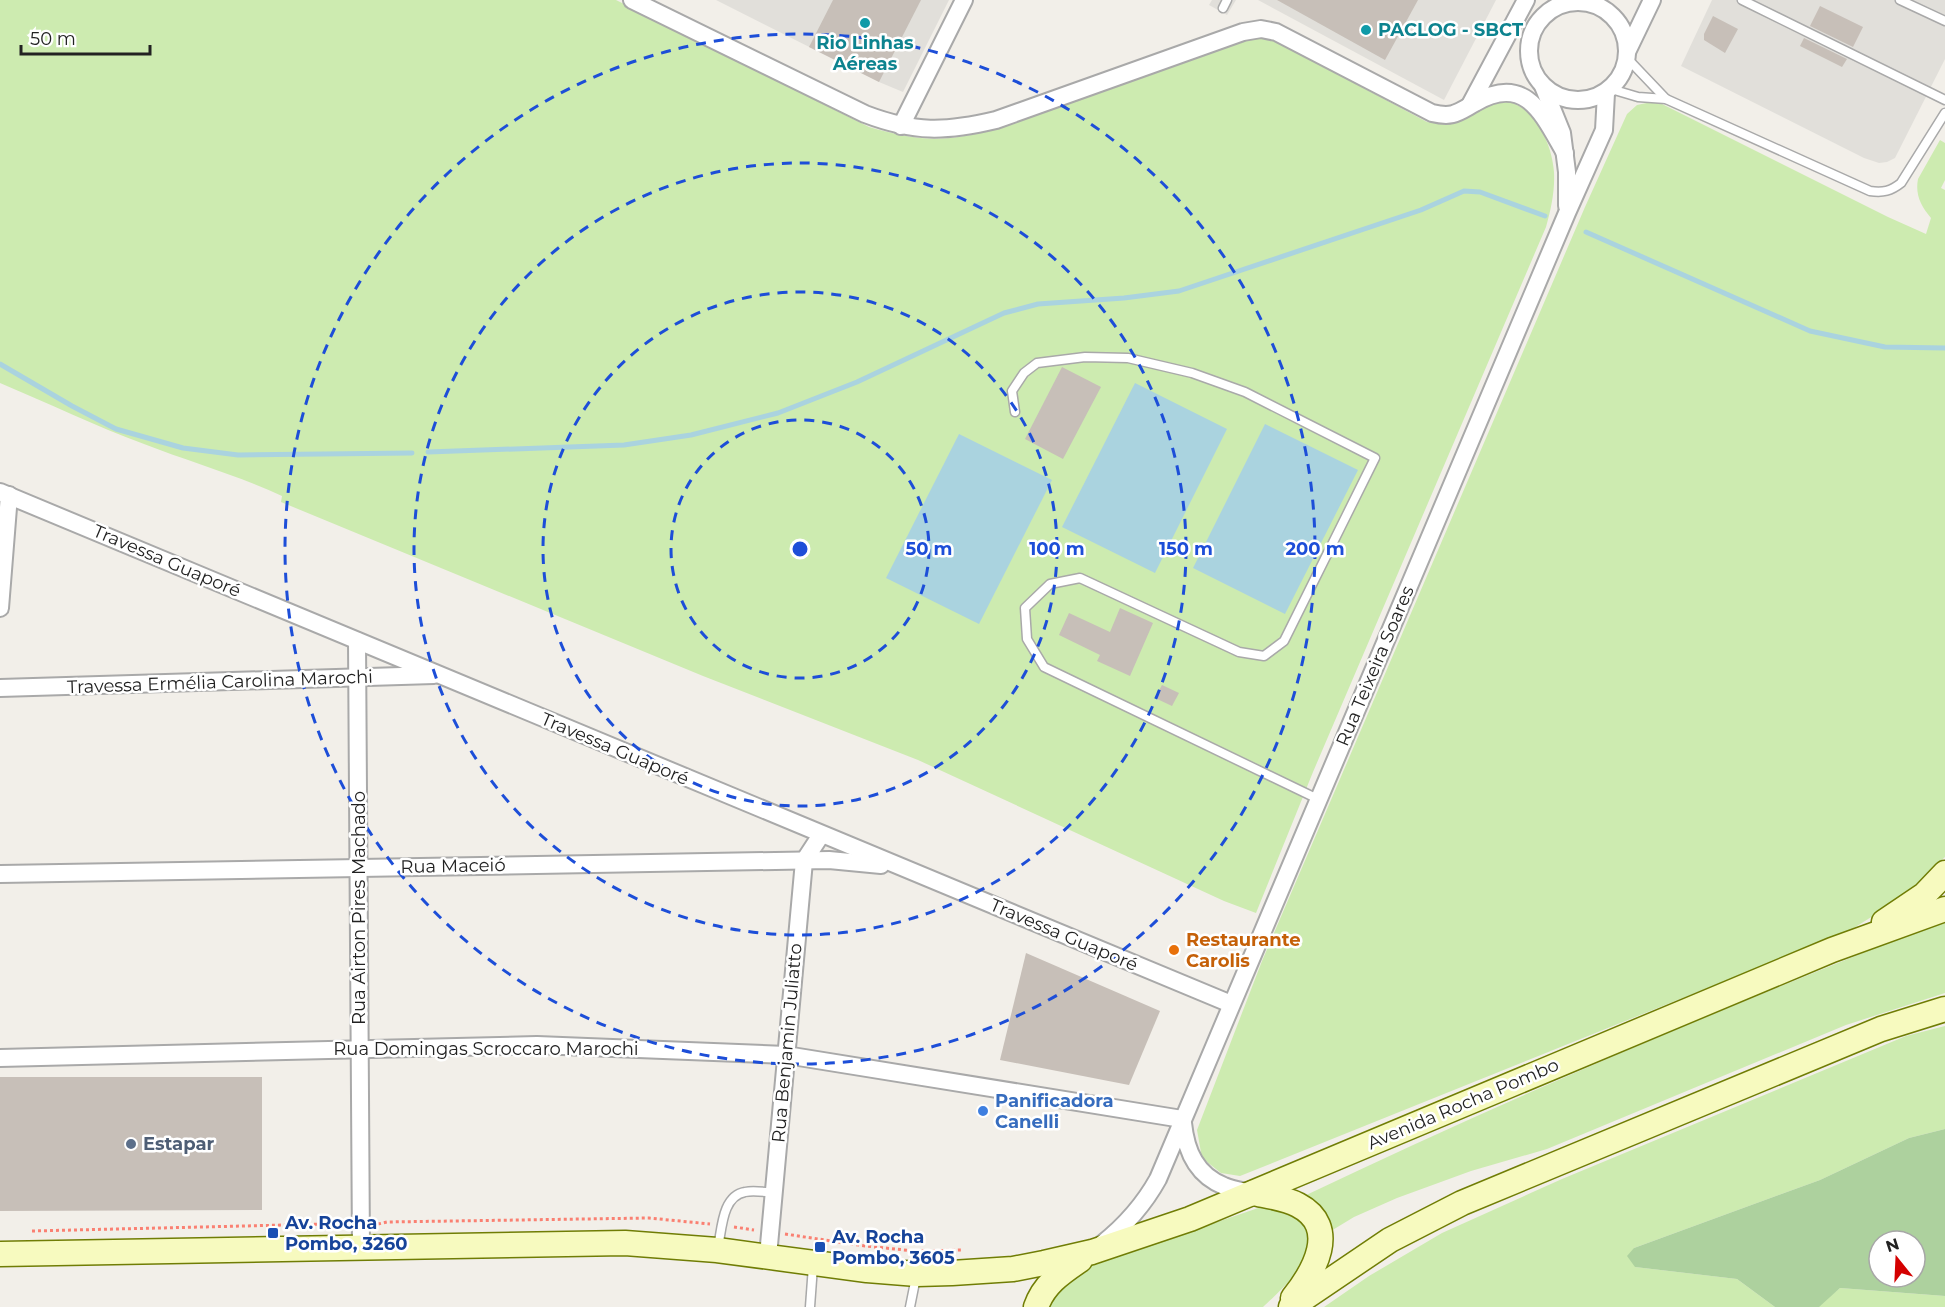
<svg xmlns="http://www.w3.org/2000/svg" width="1945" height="1307" font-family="Montserrat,sans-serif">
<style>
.airport{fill:#e1dfda}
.grass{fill:#cdebb0}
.forest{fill:#add19e;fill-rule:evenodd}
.water{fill:#aad3df}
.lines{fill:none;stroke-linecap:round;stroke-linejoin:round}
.stream{stroke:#aad3df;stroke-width:5}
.building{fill:#c7bfb8}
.lane-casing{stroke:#a9a9a9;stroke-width:11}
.street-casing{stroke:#a9a9a9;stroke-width:20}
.secondary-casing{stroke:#707d05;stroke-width:27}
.path{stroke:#fa8072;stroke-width:3;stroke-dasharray:3 3;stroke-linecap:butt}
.lane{stroke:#fff;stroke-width:8}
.street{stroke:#fff;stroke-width:16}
.secondary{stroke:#f7fabf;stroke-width:24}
.ring{fill:none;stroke:#1d4ed8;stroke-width:3;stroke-dasharray:10 8}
.culture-dot{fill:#0f9aa8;stroke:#fff;stroke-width:2}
.food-dot{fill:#e8710a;stroke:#fff;stroke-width:2}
.shop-dot{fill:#3f7fe0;stroke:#fff;stroke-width:2}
.service-dot{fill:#5c6f8a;stroke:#fff;stroke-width:2}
.transit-dot{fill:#1a4fb4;stroke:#fff;stroke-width:2}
.labels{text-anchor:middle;stroke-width:5;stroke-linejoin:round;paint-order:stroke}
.culture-label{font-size:18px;font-weight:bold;fill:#0d838f;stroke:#fff;text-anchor:start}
.street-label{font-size:18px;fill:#222;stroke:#fff}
.food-label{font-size:18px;font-weight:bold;fill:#c56008;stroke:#fff;text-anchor:start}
.shop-label{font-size:18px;font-weight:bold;fill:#366cbe;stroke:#fff;text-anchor:start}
.service-label{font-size:18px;font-weight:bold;fill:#4e5e75;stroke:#fff;text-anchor:start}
.transit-label{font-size:18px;font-weight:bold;fill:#164399;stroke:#fff;text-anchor:start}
.centre{fill:#1d4ed8;stroke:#fff;stroke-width:3}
.ring-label{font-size:18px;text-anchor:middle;font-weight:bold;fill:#1d4ed8;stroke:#fff;stroke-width:5;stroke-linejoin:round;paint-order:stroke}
</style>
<rect width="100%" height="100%" fill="#f2efe9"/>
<!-- airport -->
<g class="airport">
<path d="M716,0H949L903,92L879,82Z"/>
<path d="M1212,0H1236L1227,15L1209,5Z"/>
<path d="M1258,0H1496L1444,100Z"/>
<path d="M1712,0H1945V59L1895,158L1887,162L1879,163L1864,158L1681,66Z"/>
</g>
<!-- grass -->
<g class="grass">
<path d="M0,0H616L869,127C918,141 942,143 992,130L1243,41L1259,38L1272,39L1427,122C1452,126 1462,118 1483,106C1487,104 1491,100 1495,100C1532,98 1552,142 1554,172C1555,191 1551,209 1546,227L1313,772L1256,913L1224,901L918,760L703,676L281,502L282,496C237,475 190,462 144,444C95,426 48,403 0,383Z"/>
<path d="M1656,101L1888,217L1926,234L1931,218C1921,206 1915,195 1918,179L1940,140L1945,143V180L1941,188L1945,190V857L1900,899L1849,931L1240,1176L1221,1173L1202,1158L1197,1130L1262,961L1585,207L1627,114L1637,105Z"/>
<path d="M1945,920V993L1846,1025L1547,1149L1471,1171L1397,1198L1354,1217L1326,1234L1302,1197C1513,1096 1728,1006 1945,920Z"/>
<path d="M1945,1026V1129L1909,1138L1820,1180L1634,1248L1635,1267L1737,1279L1775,1307H1324L1369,1276L1442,1233L1562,1179L1906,1036Z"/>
<path d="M1264,1206C1274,1209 1292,1210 1299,1216C1333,1245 1284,1287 1263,1307H1040L1086,1267Z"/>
<path d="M1840,1288L1945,1296V1307H1817Z"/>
</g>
<!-- forest -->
<path class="forest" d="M1945,1129V1296L1840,1288L1819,1307H1775L1737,1279L1635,1267L1627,1256L1634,1248L1820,1180L1909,1138ZM1879,1241H1915V1277H1879Z"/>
<!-- water -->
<g class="water">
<path d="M1135,383L1227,429L1155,573L1062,527Z"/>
<path d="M1265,424L1358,470L1285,614L1193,568Z"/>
<path d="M959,434L1052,480L979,624L886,578Z"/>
</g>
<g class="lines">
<!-- stream -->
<g class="stream">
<path d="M1586,232L1810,331L1885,347L1945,348"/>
<path d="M0,364L72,406L116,429L183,448L238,455L412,453"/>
<path d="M428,452L624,445L691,435L778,413L857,382L1004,313L1038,304L1124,298L1179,291L1421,210L1464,191L1480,192L1545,216"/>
</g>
</g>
<!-- building -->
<g class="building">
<path d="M833,0H921L879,82L809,47Z"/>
<path d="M1277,0H1418L1385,60Z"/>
<path d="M1820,6L1863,27L1853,47L1810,26Z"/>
<path d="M1713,16L1738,29L1725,53L1704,40V34Z"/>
<path d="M1804,38L1847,59L1842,67L1800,46Z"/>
<path d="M1062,367L1101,387L1063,459L1025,439Z"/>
<path d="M1120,608L1153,623L1130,676L1097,661L1100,655L1059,635L1069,613L1110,632Z"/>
<path d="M1162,685L1179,693L1172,706L1155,698Z"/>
<path d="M1026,953L1160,1011L1129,1085L1000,1060Z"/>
<path d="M0,1077H262V1210L0,1211Z"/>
</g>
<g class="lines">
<!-- lane casing -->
<g class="lane-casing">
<g id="lane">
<path d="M1742,0L1945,100"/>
<path d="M1900,0L1945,21"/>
<path d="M1223,8L1227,0"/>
<path d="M1626,57L1666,99"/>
<path d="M1611,89L1638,97L1666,99L1870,191C1883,193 1891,191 1901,183L1945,113"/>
<path d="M1015,412L1012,391L1024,373L1037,363L1085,357L1128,358L1192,373L1245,392L1375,458L1284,641L1264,656L1239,652L1080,578L1050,584L1025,608L1027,639L1044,667L1318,799"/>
<path d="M718,1247C722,1229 722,1196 745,1192C754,1190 765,1192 774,1193"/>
<path d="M810,1307L813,1266"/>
<path d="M910,1307L916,1277"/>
</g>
</g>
<!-- street casing -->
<g class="street-casing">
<g id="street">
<path d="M632,0L865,114C915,133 945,132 996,120L1243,32L1261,29L1276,32L1432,113C1453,118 1457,113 1475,103C1526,73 1543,115 1565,153"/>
<circle cx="1578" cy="51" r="49"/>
<path d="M1627,52L1652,0"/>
<path d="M1543,86L1562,133L1567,172V206"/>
<path d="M1470,105L1526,0"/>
<path d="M901,126L964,0"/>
<path d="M0,492L1231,1004"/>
<path d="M0,608L9,495"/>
<path d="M357,641L361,1247"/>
<path d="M0,688L434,675"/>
<path d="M0,874L829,860L881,865"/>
<path d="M0,1058L537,1045L786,1055L1182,1119"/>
<path d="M1183,1123C1186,1151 1196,1175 1224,1186C1233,1190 1243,1191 1252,1193"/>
<path d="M1102,1244C1126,1225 1143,1206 1158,1179L1567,213L1604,130L1606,93"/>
<path d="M768,1256L804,861L821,835"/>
</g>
</g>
<!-- secondary casing -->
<g class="secondary-casing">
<g id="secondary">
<path d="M1884,922L1924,895L1945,873"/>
<path d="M1253,1193C1267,1196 1285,1198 1298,1205C1340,1227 1314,1272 1293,1298"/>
<path d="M0,1254L625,1243L717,1250L867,1270L917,1274L952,1273L1013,1269L1044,1263L1092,1252L1190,1219L1832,950L1945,909"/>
<path d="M1036,1307C1044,1284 1061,1273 1080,1260"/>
<path d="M1291,1307L1390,1240L1462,1203L1881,1029L1945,1009"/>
</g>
</g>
<!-- path -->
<g class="path">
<path d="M378,1224L387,1222L649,1218L710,1224"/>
<path d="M734,1227L754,1230"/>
<path d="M32,1231L328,1224L340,1226"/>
<path d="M785,1234L865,1246L915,1251L963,1250"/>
</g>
<!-- lane -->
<use href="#lane" class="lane"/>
<!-- street -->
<use href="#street" class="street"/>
<!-- secondary -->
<use href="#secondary" class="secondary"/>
</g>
<!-- distance rings -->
<g class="ring">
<circle cx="800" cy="549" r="129"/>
<circle cx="800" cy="549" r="257"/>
<circle cx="800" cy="549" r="386"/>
<circle cx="800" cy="549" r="515"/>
</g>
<!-- markers -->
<g class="culture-dot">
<circle cx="865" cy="23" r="6"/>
<circle cx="1366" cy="30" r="6"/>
</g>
<circle class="food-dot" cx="1174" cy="950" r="6"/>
<circle class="shop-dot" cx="983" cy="1111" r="6"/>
<circle class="service-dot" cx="131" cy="1144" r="6"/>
<g class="transit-dot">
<rect x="267" y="1227" width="12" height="12" rx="3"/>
<rect x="814" y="1241" width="12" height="12" rx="3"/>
</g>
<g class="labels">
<!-- culture labels -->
<g class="culture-label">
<text x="1378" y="36">PACLOG - SBCT</text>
<text x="865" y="49" text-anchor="middle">Rio Linhas<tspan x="865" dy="21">Aéreas</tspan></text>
</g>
<!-- street labels -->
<g class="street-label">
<text transform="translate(167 561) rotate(23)" y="6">Travessa Guaporé</text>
<text transform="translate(1375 666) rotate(-67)" y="6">Rua Teixeira Soares</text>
<text transform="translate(220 682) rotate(-2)" y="6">Travessa Ermélia Carolina Marochi</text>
<text transform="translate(615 749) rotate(23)" y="6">Travessa Guaporé</text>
<text transform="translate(453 866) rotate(-1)" y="6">Rua Maceió</text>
<text transform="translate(359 908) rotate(-90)" y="6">Rua Airton Pires Machado</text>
<text transform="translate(1064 935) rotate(23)" y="6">Travessa Guaporé</text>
<text transform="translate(787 1043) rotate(-85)" y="6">Rua Benjamin Juliatto</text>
<text x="486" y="1055">Rua Domingas Scroccaro Marochi</text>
<text transform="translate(1463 1104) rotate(-23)" y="6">Avenida Rocha Pombo</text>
</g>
<!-- food labels -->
<g class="food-label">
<text x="1186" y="946">Restaurante<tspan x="1186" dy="21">Carolis</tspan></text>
</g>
<!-- shop labels -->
<g class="shop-label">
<text x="995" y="1107">Panificadora<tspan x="995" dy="21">Canelli</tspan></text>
</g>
<!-- service labels -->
<g class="service-label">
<text x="143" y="1150">Estapar</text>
</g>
<!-- transit labels -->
<g class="transit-label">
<text x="285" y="1229">Av. Rocha<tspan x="285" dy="21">Pombo, 3260</tspan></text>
<text x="832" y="1243">Av. Rocha<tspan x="832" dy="21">Pombo, 3605</tspan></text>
</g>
</g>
<circle cx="800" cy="549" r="9" class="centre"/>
<g class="ring-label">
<text x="929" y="555">50 m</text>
<text x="1057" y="555">100 m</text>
<text x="1186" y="555">150 m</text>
<text x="1315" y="555">200 m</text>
</g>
<!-- north arrow -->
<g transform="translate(1897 1259) rotate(342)"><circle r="28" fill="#ffffff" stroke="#a7a7a7" stroke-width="1.5"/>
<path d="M0-4.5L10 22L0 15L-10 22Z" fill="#d40000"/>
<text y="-9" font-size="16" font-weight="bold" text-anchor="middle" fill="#222222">N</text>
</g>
<!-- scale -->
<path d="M21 45v9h129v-9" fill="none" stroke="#222222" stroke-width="3"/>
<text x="30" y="45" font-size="18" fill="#222222" stroke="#ffffff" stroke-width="4.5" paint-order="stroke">50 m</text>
</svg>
